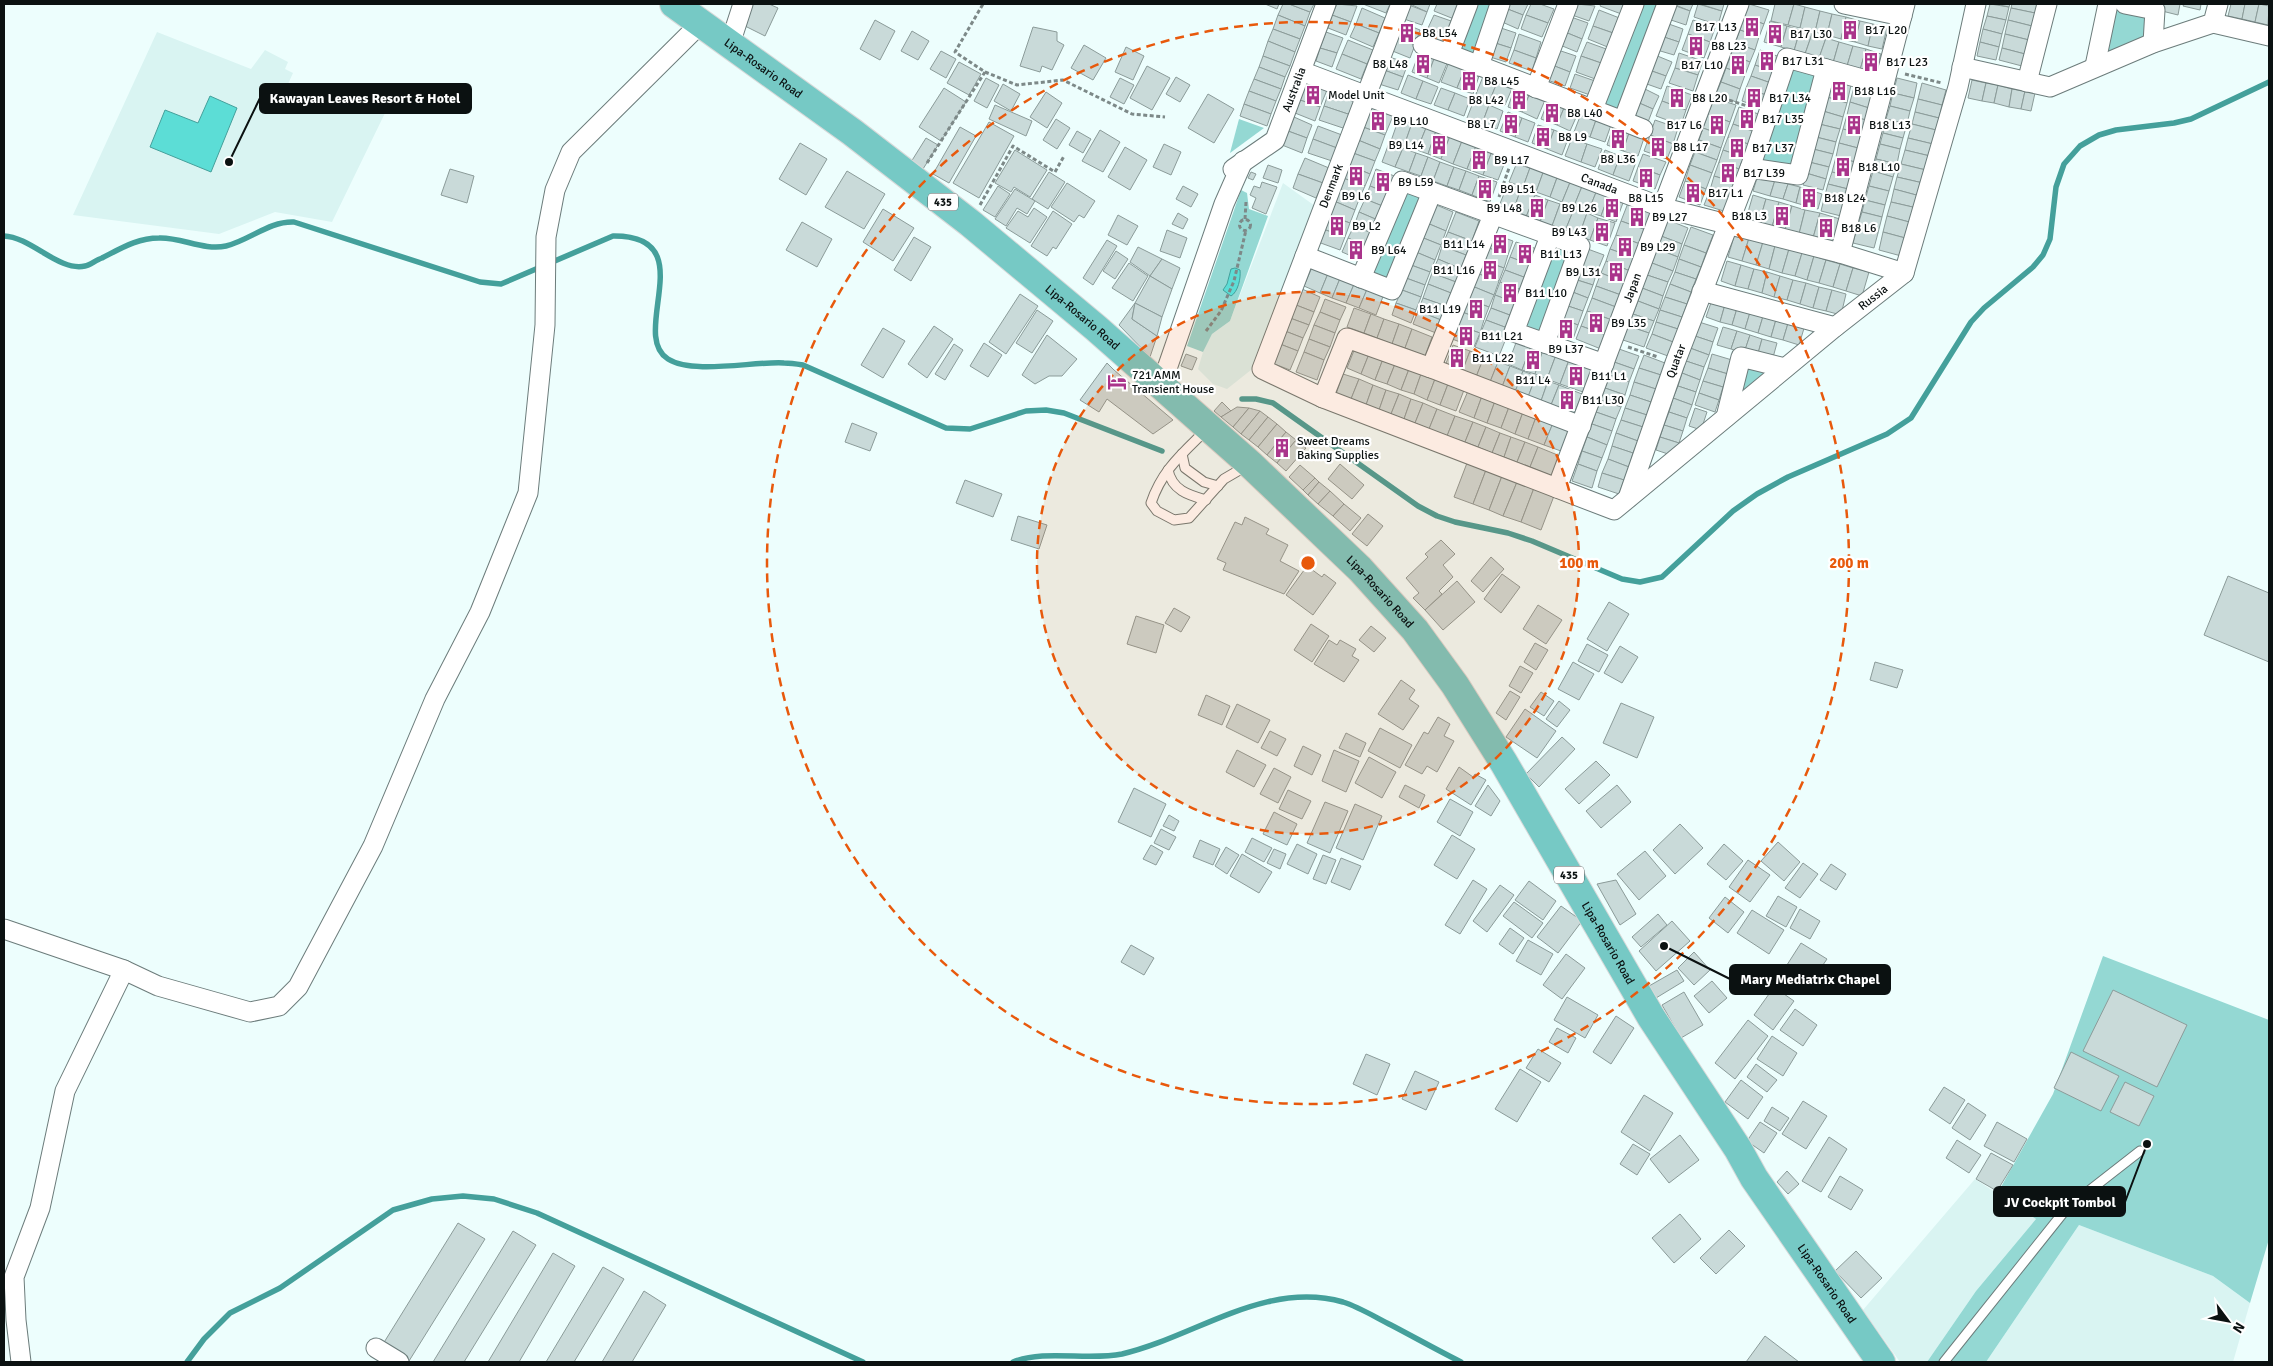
<svg xmlns="http://www.w3.org/2000/svg" width="2273" height="1366" font-family="Signika,sans-serif">
<style>
.built{fill:#d9f4f2}
.green{fill:#94d8d3}
.water{fill:#5cddd6;stroke:#44a09b}
.lines{fill:none;stroke-linecap:round;stroke-linejoin:round}
.stream{stroke:#44a09b;stroke-width:5.5}
.building{fill:#c9dad9;stroke:#8b9b99}
.service-casing{stroke:#6c7c7b;stroke-width:11}
.minor-casing{stroke:#6c7c7b;stroke-width:21}
.primary-casing{stroke:#d8d9d9;stroke-width:30}
.path{stroke:#7d8988;stroke-width:3;stroke-dasharray:4 2.5;stroke-linecap:butt}
.service{stroke:#fff;stroke-width:9}
.minor{stroke:#fff;stroke-width:19}
.primary{stroke:#76c9c5;stroke-width:28}
.ring{fill:none;stroke:#e8590c;stroke-width:2.5;stroke-dasharray:9 6}
.labels{text-anchor:middle;stroke-width:4.5;stroke-linejoin:round;paint-order:stroke}
.shield{fill:#fff;stroke:#545858;stroke-width:1}
.shield-label{font-size:11px;font-weight:bold;fill:#0b1111}
.poi-label{font-size:12px;fill:#0b1111;stroke:#fff;text-anchor:start}
.street-label{font-size:12px;fill:#0b1111;stroke:#fff}
.centre{fill:#e8590c;stroke:#fff;stroke-width:2.5}
.ring-label{font-size:15px;text-anchor:middle;font-weight:bold;fill:#e8590c;stroke:#fff;stroke-width:4.5;stroke-linejoin:round;paint-order:stroke}
.leader{fill:none;stroke:#0b1111;stroke-width:2}
.callout-dot{fill:#0b1111;stroke:#fff;stroke-width:2}
.callout{fill:#0b1111;stroke:#0b1111;stroke-width:2}
.callout-label{font-size:14px;text-anchor:middle;font-weight:bold;fill:#fff}
</style>
<rect width="100%" height="100%" fill="#edfefd"/>
<!-- built -->
<g class="built">
<path d="M157,32L251,69L265,50L288,62L285,69L293,73L288,84L351,111L361,94L386,111L332,222L275,212L219,234L73,215Z"/>
<path d="M1283,183L1315,206L1256,366L1227,389L1213,384L1198,369L1203,352L1212,334L1230,321Z"/>
<path d="M1975,1179L2036,1219L1976,1291L1927,1362H1900L1863,1310Z"/>
<path d="M2079,1225L2213,1276L2250,1303L2233,1362H1986Z"/>
</g>
<!-- green -->
<g class="green">
<path d="M1468,4H1500L1479,66L1449,54Z"/>
<path d="M1634,4H1667L1623,121L1593,109Z"/>
<path d="M2108,4L2155,10L2153,43L2095,66Z"/>
<path d="M1787,58L1826,69L1798,175L1750,168Z"/>
<path d="M1239,119L1264,128L1230,153Z"/>
<path d="M1402,181L1432,192L1392,290L1361,278Z"/>
<path d="M1241,190L1247,193L1249,209L1268,216L1230,321L1212,334L1203,352L1187,346Z"/>
<path d="M1550,236L1580,246L1545,343L1514,332Z"/>
<path d="M1741,357L1785,368L1726,417Z"/>
<path d="M2103,956L2269,1020V1239L2250,1303L2213,1276L2079,1225L1986,1362H1927L1976,1291L2036,1219L1997,1194L2053,1094Z"/>
</g>
<!-- water -->
<g class="water">
<path d="M210,96L237,108L211,172L150,147L165,110L198,123Z"/>
<path d="M1235,268L1240,270C1241,278 1238,292 1231,296L1223,290L1227,284L1231,269Z"/>
</g>
<g class="lines">
<!-- stream -->
<g class="stream">
<path d="M4,236C31,237 59,272 85,266C90,265 96,260 102,258C120,249 137,238 159,238C181,237 204,251 226,246C250,240 269,221 294,222L480,282L501,284L613,236C704,235 628,334 668,359C693,375 754,361 784,363C791,363 797,364 803,365L946,428L970,429L1026,411L1046,410L1064,413L1162,451"/>
<path d="M1242,399H1256L1273,403L1418,506L1437,516L1455,522L1508,533L1532,541L1622,579L1640,582L1662,577L1733,511L1757,494L1788,477L1887,434L1911,418L1971,322L1984,308L2033,267L2043,255L2050,239L2056,187L2064,164L2080,146L2099,135L2116,130L2174,123L2191,119L2269,82"/>
<path d="M187,1362L204,1339L230,1313L280,1288L393,1210L432,1199L463,1196L494,1199L537,1213L863,1362"/>
<path d="M1013,1362C1045,1349 1087,1361 1122,1354C1195,1337 1265,1280 1343,1302C1359,1307 1375,1317 1391,1325C1414,1337 1437,1350 1461,1362"/>
</g>
</g>
<!-- building -->
<g class="building">
<path d="M748,4H769L778,8L765,36L739,23Z"/>
<path d="M1265,4H1279L1277,9Z"/>
<path d="M1283,4H1289L1310,12L1305,26L1278,15Z"/>
<path d="M1289,4H1314L1310,12Z"/>
<path d="M1337,4L1357,6L1351,22L1332,15Z"/>
<path d="M1363,4H1390L1386,13Z"/>
<path d="M1410,4H1430L1427,12Z"/>
<path d="M1437,4H1460L1454,19L1434,11Z"/>
<path d="M1507,4H1528L1523,15L1505,8Z"/>
<path d="M1531,4H1540L1554,9L1548,23L1526,15Z"/>
<path d="M1577,4L1595,6L1589,21L1572,15Z"/>
<path d="M1601,4H1629L1624,15L1600,6Z"/>
<path d="M1673,4H1693L1690,11Z"/>
<path d="M1698,4L1722,11L1718,25L1694,17Z"/>
<path d="M1700,4H1724L1722,11Z"/>
<path d="M1749,4L1769,10L1764,24L1744,17Z"/>
<path d="M1775,4H1794L1788,25L1771,21Z"/>
<path d="M1794,4L1805,7L1800,28L1788,25Z"/>
<path d="M1990,4L2009,7L2006,20L1987,16Z"/>
<path d="M1995,4H2010L2009,7Z"/>
<path d="M2012,4H2038L2035,13L2011,8Z"/>
<path d="M2163,4H2180L2178,15L2162,11Z"/>
<path d="M2184,4H2201L2200,10L2183,6Z"/>
<path d="M2231,4H2245L2242,19L2228,16Z"/>
<path d="M2245,4H2259L2255,22L2242,19Z"/>
<path d="M2259,4L2269,6L2268,25L2255,22Z"/>
<path d="M1409,5L1427,12L1422,25L1404,19Z"/>
<path d="M1673,5L1690,11L1686,25L1668,19Z"/>
<path d="M1805,7L1820,11L1815,32L1800,28Z"/>
<path d="M1362,8L1385,18L1379,33L1356,24Z"/>
<path d="M1505,8L1523,15L1518,29L1500,21Z"/>
<path d="M2011,8L2035,13L2032,26L2008,20Z"/>
<path d="M1599,10L1622,19L1616,34L1593,26Z"/>
<path d="M1820,11L1832,14L1827,35L1815,32Z"/>
<path d="M1832,14L1846,17L1841,39L1827,35Z"/>
<path d="M1278,15L1305,26L1300,39L1273,29Z"/>
<path d="M1332,15L1351,22L1346,35L1328,28Z"/>
<path d="M1434,15L1454,22L1449,36L1428,28Z"/>
<path d="M1526,15L1548,23L1542,37L1521,29Z"/>
<path d="M1987,16L2006,20L2002,34L1983,29Z"/>
<path d="M1571,17L1588,23L1582,39L1565,32Z"/>
<path d="M1744,17L1764,24L1759,37L1740,30Z"/>
<path d="M1846,17L1860,21L1855,42L1841,39Z"/>
<path d="M875,20L895,31L880,60L860,49Z"/>
<path d="M1693,20L1715,28L1710,42L1688,34Z"/>
<path d="M2008,20L2032,26L2029,40L2005,34Z"/>
<path d="M1770,21L1787,26L1781,47L1764,42Z"/>
<path d="M1860,21L1873,24L1868,46L1855,42Z"/>
<path d="M1400,22L1420,30L1415,45L1395,37Z"/>
<path d="M1666,23L1683,29L1679,42L1661,36Z"/>
<path d="M1356,24L1379,33L1373,47L1350,37Z"/>
<path d="M1873,24L1887,28L1882,49L1868,46Z"/>
<path d="M1593,26L1616,34L1610,48L1588,39Z"/>
<path d="M1787,26L1800,30L1794,51L1781,47Z"/>
<path d="M1033,27L1057,32V41L1064,45L1052,70L1042,66L1040,72L1020,66Z"/>
<path d="M1498,27L1516,33L1511,48L1492,42Z"/>
<path d="M1428,28L1449,36L1444,49L1423,41Z"/>
<path d="M1273,29L1300,39L1295,52L1268,41Z"/>
<path d="M1983,29L2002,34L1999,47L1980,42Z"/>
<path d="M1740,30L1759,37L1755,50L1735,43Z"/>
<path d="M1800,30L1812,34L1805,54L1794,51Z"/>
<path d="M912,31L929,41L918,60L901,51Z"/>
<path d="M1326,32L1343,38L1337,53L1320,48Z"/>
<path d="M1565,32L1582,39L1577,52L1560,45Z"/>
<path d="M1519,34L1541,42L1536,58L1514,50Z"/>
<path d="M1688,34L1710,42L1704,58L1682,50Z"/>
<path d="M1812,34L1826,38L1819,58L1805,54Z"/>
<path d="M2005,34L2029,40L2025,54L2002,48Z"/>
<path d="M1661,36L1679,42L1674,55L1657,50Z"/>
<path d="M1395,37L1415,45L1410,58L1390,50Z"/>
<path d="M1826,38L1839,42L1833,63L1819,58Z"/>
<path d="M1348,40L1373,50L1367,64L1342,54Z"/>
<path d="M1268,41L1295,52L1290,66L1263,56Z"/>
<path d="M1492,42L1511,48L1506,62L1487,56Z"/>
<path d="M1587,42L1609,50L1604,64L1581,56Z"/>
<path d="M1839,42L1853,46L1847,66L1833,63Z"/>
<path d="M1980,42L1999,47L1996,60L1977,56Z"/>
<path d="M1735,43L1755,50L1750,62L1731,55Z"/>
<path d="M1084,45L1106,58L1093,80L1071,68Z"/>
<path d="M1853,46L1866,49L1860,70L1847,66Z"/>
<path d="M1126,47L1144,56L1133,80L1115,72Z"/>
<path d="M1320,48L1337,53L1332,67L1316,61Z"/>
<path d="M2002,48L2025,54L2022,66L1999,60Z"/>
<path d="M1866,49L1881,54L1875,75L1860,70Z"/>
<path d="M1420,50L1435,56L1427,78L1412,72Z"/>
<path d="M1514,50L1536,58L1532,71L1509,63Z"/>
<path d="M1558,50L1576,56L1570,72L1552,65Z"/>
<path d="M1760,50L1780,57L1775,72L1755,65Z"/>
<path d="M941,51L956,59L946,78L930,69Z"/>
<path d="M1679,53L1703,61L1698,75L1675,68Z"/>
<path d="M1342,54L1367,64L1361,79L1336,69Z"/>
<path d="M1655,55L1672,62L1666,76L1649,70Z"/>
<path d="M1731,55L1750,62L1745,75L1726,68Z"/>
<path d="M1263,56L1290,66L1285,77L1259,67Z"/>
<path d="M1435,56L1448,61L1439,83L1427,78Z"/>
<path d="M1581,56L1604,64L1598,80L1576,72Z"/>
<path d="M1389,57L1408,63L1403,77L1384,70Z"/>
<path d="M959,62L981,74L969,95L947,83Z"/>
<path d="M1449,62L1465,68L1457,88L1441,82Z"/>
<path d="M1552,65L1570,72L1565,86L1547,80Z"/>
<path d="M1755,65L1775,72L1771,83L1751,76Z"/>
<path d="M1147,66L1170,78L1152,110L1130,98Z"/>
<path d="M1259,67L1285,77L1281,89L1254,79Z"/>
<path d="M1465,68L1480,73L1473,94L1457,88Z"/>
<path d="M1675,68L1698,75L1693,91L1669,83Z"/>
<path d="M1726,68L1745,75L1740,89L1721,82Z"/>
<path d="M1384,70L1403,77L1398,90L1379,84Z"/>
<path d="M1649,70L1666,76L1661,89L1644,83Z"/>
<path d="M1484,74L1498,80L1490,100L1476,94Z"/>
<path d="M1575,74L1598,82L1593,96L1570,88Z"/>
<path d="M1408,75L1423,81L1416,99L1401,93Z"/>
<path d="M1751,76L1771,83L1766,95L1746,88Z"/>
<path d="M1176,77L1190,85L1180,102L1166,94Z"/>
<path d="M986,78L999,85L987,108L974,101Z"/>
<path d="M1120,78L1134,85L1124,104L1110,97Z"/>
<path d="M1897,78L1917,83L1914,98L1893,93Z"/>
<path d="M1254,79L1281,89L1276,101L1249,91Z"/>
<path d="M1498,80L1513,86L1505,105L1490,100Z"/>
<path d="M1831,80L1851,85L1847,103L1827,97Z"/>
<path d="M1972,80L1986,83L1982,101L1968,98Z"/>
<path d="M1423,81L1438,87L1431,104L1416,99Z"/>
<path d="M1721,82L1740,89L1736,102L1716,94Z"/>
<path d="M1306,83L1327,90L1320,107L1300,100Z"/>
<path d="M1922,83L1946,90L1942,105L1918,99Z"/>
<path d="M1986,83L1998,85L1994,103L1982,101Z"/>
<path d="M1003,84L1020,94L1011,111L994,101Z"/>
<path d="M1998,85L2012,89L2009,107L1994,103Z"/>
<path d="M1667,86L1692,95L1686,110L1662,101Z"/>
<path d="M1515,87L1530,93L1522,112L1508,107Z"/>
<path d="M1854,87L1873,91L1869,108L1850,102Z"/>
<path d="M944,88L966,102L941,141L919,127Z"/>
<path d="M1441,88L1455,93L1448,110L1434,105Z"/>
<path d="M1643,88L1659,96L1653,109L1637,102Z"/>
<path d="M1746,88L1766,95L1762,108L1742,101Z"/>
<path d="M2012,89L2025,91L2021,109L2009,107Z"/>
<path d="M1249,91L1276,101L1271,114L1244,104Z"/>
<path d="M1329,91L1356,101L1351,115L1324,106Z"/>
<path d="M2025,91L2035,93L2031,111L2021,109Z"/>
<path d="M1046,92L1062,103L1047,128L1030,117Z"/>
<path d="M1455,93L1470,99L1464,116L1448,110Z"/>
<path d="M1530,93L1545,100L1537,119L1522,112Z"/>
<path d="M1893,93L1914,98L1910,111L1890,106Z"/>
<path d="M1208,94L1234,109L1214,143L1188,128Z"/>
<path d="M1827,97L1847,103L1843,117L1823,111Z"/>
<path d="M1714,98L1736,105L1730,122L1708,114Z"/>
<path d="M1918,99L1942,105L1939,118L1915,112Z"/>
<path d="M1300,100L1320,107L1315,121L1295,113Z"/>
<path d="M1474,100L1489,105L1482,124L1467,118Z"/>
<path d="M1548,101L1564,108L1557,125L1541,119Z"/>
<path d="M1662,101L1686,110L1681,125L1656,116Z"/>
<path d="M1637,102L1653,109L1648,122L1632,115Z"/>
<path d="M1850,102L1869,108L1866,120L1847,115Z"/>
<path d="M1244,104L1271,114L1267,126L1240,116Z"/>
<path d="M995,105L1032,121L1026,136L989,119Z"/>
<path d="M1489,105L1503,111L1497,129L1482,124Z"/>
<path d="M1324,106L1351,115L1346,129L1319,120Z"/>
<path d="M1890,106L1910,111L1907,124L1886,119Z"/>
<path d="M1371,107L1393,116L1385,135L1363,127Z"/>
<path d="M1739,107L1761,115L1755,132L1733,124Z"/>
<path d="M1564,108L1578,113L1570,131L1557,125Z"/>
<path d="M1823,111L1843,117L1840,129L1819,124Z"/>
<path d="M1508,112L1522,118L1515,137L1500,131Z"/>
<path d="M1915,112L1939,118L1936,130L1912,124Z"/>
<path d="M1581,114L1596,120L1590,137L1574,132Z"/>
<path d="M1708,114L1730,122L1725,136L1703,128Z"/>
<path d="M1847,115L1866,120L1862,134L1843,129Z"/>
<path d="M1294,117L1312,125L1307,138L1288,131Z"/>
<path d="M1399,118L1412,123L1404,146L1391,141Z"/>
<path d="M1522,118L1535,123L1528,142L1515,137Z"/>
<path d="M1056,119L1070,128L1057,149L1043,140Z"/>
<path d="M1886,119L1907,124L1903,138L1883,133Z"/>
<path d="M1596,120L1611,125L1605,142L1590,137Z"/>
<path d="M1655,120L1678,128L1673,144L1650,135Z"/>
<path d="M989,122L1014,136L979,198L953,183Z"/>
<path d="M1412,123L1426,128L1417,150L1404,146Z"/>
<path d="M1733,124L1755,132L1751,145L1728,137Z"/>
<path d="M1819,124L1840,129L1836,142L1816,137Z"/>
<path d="M1912,124L1936,130L1933,144L1908,138Z"/>
<path d="M1538,125L1554,130L1547,149L1532,143Z"/>
<path d="M1318,126L1342,135L1337,148L1313,139Z"/>
<path d="M960,127L976,136L949,183L933,174Z"/>
<path d="M1363,127L1385,135L1380,149L1358,140Z"/>
<path d="M1613,127L1629,133L1623,151L1607,145Z"/>
<path d="M1426,128L1436,131L1428,154L1417,150Z"/>
<path d="M1703,128L1725,136L1721,148L1699,140Z"/>
<path d="M1843,129L1862,134L1858,148L1839,143Z"/>
<path d="M1100,130L1120,142L1103,172L1082,161Z"/>
<path d="M1554,130L1569,136L1562,155L1547,149Z"/>
<path d="M1077,131L1091,139L1083,153L1069,145Z"/>
<path d="M1288,131L1307,138L1302,153L1282,145Z"/>
<path d="M1436,131L1450,136L1441,159L1428,154Z"/>
<path d="M1629,133L1644,138L1638,156L1623,151Z"/>
<path d="M1883,133L1903,138L1900,149L1880,144Z"/>
<path d="M1650,135L1673,144L1667,159L1644,151Z"/>
<path d="M1450,136L1462,141L1453,164L1441,159Z"/>
<path d="M1728,137L1751,145L1746,158L1723,150Z"/>
<path d="M1816,137L1836,142L1833,154L1813,149Z"/>
<path d="M926,138L938,145L923,169L911,162Z"/>
<path d="M1572,138L1587,144L1581,162L1565,156Z"/>
<path d="M1908,138L1933,144L1930,156L1905,150Z"/>
<path d="M1313,139L1337,148L1332,161L1308,153Z"/>
<path d="M1358,140L1380,149L1375,161L1353,153Z"/>
<path d="M1699,140L1721,148L1717,160L1695,152Z"/>
<path d="M1462,141L1476,146L1467,169L1453,164Z"/>
<path d="M800,143L827,159L806,195L779,179Z"/>
<path d="M1389,143L1403,148L1395,167L1382,162Z"/>
<path d="M1839,143L1858,148L1855,162L1836,157Z"/>
<path d="M1164,144L1181,152L1171,175L1153,167Z"/>
<path d="M1587,144L1602,149L1595,167L1581,162Z"/>
<path d="M1880,144L1900,149L1897,164L1876,159Z"/>
<path d="M1476,146L1492,151L1483,175L1467,169Z"/>
<path d="M1125,147L1147,160L1130,190L1108,177Z"/>
<path d="M1403,148L1416,153L1409,172L1395,167Z"/>
<path d="M1813,149L1833,154L1829,167L1809,162Z"/>
<path d="M1015,150L1047,170L1030,197L1014,187L1011,192L995,183Z"/>
<path d="M1605,150L1620,156L1613,175L1598,169Z"/>
<path d="M1723,150L1746,158L1742,170L1719,162Z"/>
<path d="M1905,150L1930,156L1926,170L1901,164Z"/>
<path d="M1492,151L1507,157L1498,180L1483,175Z"/>
<path d="M1695,152L1717,160L1712,173L1690,165Z"/>
<path d="M1353,153L1375,161L1370,174L1348,165Z"/>
<path d="M1416,153L1428,157L1421,176L1409,172Z"/>
<path d="M1643,154L1666,162L1660,175L1638,167Z"/>
<path d="M1620,156L1636,162L1629,181L1613,175Z"/>
<path d="M1428,157L1440,162L1433,181L1421,176Z"/>
<path d="M1836,157L1855,162L1851,177L1832,172Z"/>
<path d="M1305,158L1329,168L1323,183L1298,174Z"/>
<path d="M1876,159L1897,164L1893,177L1873,171Z"/>
<path d="M1518,160L1531,165L1523,187L1509,182Z"/>
<path d="M1440,162L1454,167L1447,186L1433,181Z"/>
<path d="M1719,162L1742,170L1737,183L1714,176Z"/>
<path d="M1809,162L1829,167L1826,179L1806,173Z"/>
<path d="M1901,164L1926,170L1923,183L1897,177Z"/>
<path d="M1268,165L1282,170L1278,183L1263,178Z"/>
<path d="M1348,165L1370,174L1365,186L1343,178Z"/>
<path d="M1531,165L1544,170L1536,192L1523,187Z"/>
<path d="M1690,165L1712,173L1706,189L1685,181Z"/>
<path d="M1454,167L1466,171L1459,190L1447,186Z"/>
<path d="M1638,167L1660,175L1655,189L1633,181Z"/>
<path d="M450,169L474,176L467,203L441,195Z"/>
<path d="M1376,169L1397,177L1390,194L1370,186Z"/>
<path d="M1544,170L1558,175L1550,197L1536,192Z"/>
<path d="M847,171L885,194L864,229L825,207Z"/>
<path d="M1466,171L1479,176L1472,195L1459,190Z"/>
<path d="M1873,171L1893,177L1889,191L1869,186Z"/>
<path d="M1049,172L1065,182L1048,209L1032,199Z"/>
<path d="M1251,172L1256,174L1253,180L1248,178Z"/>
<path d="M1832,172L1851,177L1848,189L1828,184Z"/>
<path d="M1806,173L1826,179L1823,190L1803,185Z"/>
<path d="M1298,174L1323,183L1316,198L1293,188Z"/>
<path d="M1558,175L1571,180L1562,202L1550,197Z"/>
<path d="M1758,175L1775,180L1770,196L1753,191Z"/>
<path d="M1479,176L1497,182L1490,202L1472,195Z"/>
<path d="M1714,176L1737,183L1732,198L1710,190Z"/>
<path d="M1897,177L1923,183L1920,196L1894,189Z"/>
<path d="M1343,178L1365,186L1360,197L1339,189Z"/>
<path d="M1571,180L1583,184L1574,206L1562,202Z"/>
<path d="M1775,180L1788,184L1783,199L1770,196Z"/>
<path d="M1685,181L1706,189L1700,205L1679,197Z"/>
<path d="M1262,182L1277,187L1266,214L1252,208L1256,198L1250,195L1254,186L1260,188Z"/>
<path d="M1067,183L1095,201L1084,218L1079,215L1074,222L1051,207Z"/>
<path d="M1508,184L1521,189L1513,211L1499,206Z"/>
<path d="M1583,184L1597,190L1588,212L1574,206Z"/>
<path d="M1788,184L1800,187L1796,203L1783,199Z"/>
<path d="M1828,184L1848,189L1845,201L1825,195Z"/>
<path d="M998,186L1010,194L995,217L983,210Z"/>
<path d="M1183,186L1198,194L1191,207L1176,199Z"/>
<path d="M1370,186L1390,194L1385,207L1365,199Z"/>
<path d="M1869,186L1889,191L1885,205L1865,200Z"/>
<path d="M1800,187L1822,194L1818,209L1796,203Z"/>
<path d="M1015,189L1035,201L1027,214L1017,208L1006,226L995,219Z"/>
<path d="M1339,189L1360,197L1355,210L1334,201Z"/>
<path d="M1521,189L1535,195L1526,217L1513,211Z"/>
<path d="M1894,189L1920,196L1917,208L1891,202Z"/>
<path d="M1597,190L1609,194L1601,216L1588,212Z"/>
<path d="M1710,190L1732,198L1727,212L1704,205Z"/>
<path d="M1609,194L1624,200L1616,222L1601,216Z"/>
<path d="M1535,195L1548,200L1540,222L1526,217Z"/>
<path d="M1753,195L1766,199L1759,223L1746,219Z"/>
<path d="M1825,195L1845,201L1841,216L1821,211Z"/>
<path d="M1365,199L1385,207L1380,221L1359,212Z"/>
<path d="M1766,199L1779,202L1772,227L1759,223Z"/>
<path d="M1548,200L1560,204L1552,226L1540,222Z"/>
<path d="M1865,200L1885,205L1882,217L1862,212Z"/>
<path d="M1334,201L1355,210L1350,223L1328,215Z"/>
<path d="M1779,202L1792,206L1785,230L1772,227Z"/>
<path d="M1891,202L1917,208L1913,223L1887,216Z"/>
<path d="M1628,203L1652,213L1646,230L1621,221Z"/>
<path d="M1434,204L1453,212L1446,231L1427,223Z"/>
<path d="M1560,204L1574,209L1565,231L1552,226Z"/>
<path d="M1792,206L1805,210L1799,234L1785,230Z"/>
<path d="M1034,208L1047,217L1030,243L1006,228L1018,211L1028,217Z"/>
<path d="M883,209L914,228L893,261L863,242Z"/>
<path d="M1574,209L1587,213L1579,236L1565,231Z"/>
<path d="M1805,210L1820,213L1813,238L1799,234Z"/>
<path d="M1053,211L1072,224L1056,249L1053,247L1047,256L1031,246Z"/>
<path d="M1359,212L1380,221L1374,234L1354,226Z"/>
<path d="M1456,212L1479,221L1472,241L1448,232Z"/>
<path d="M1862,212L1882,217L1878,233L1857,228Z"/>
<path d="M1178,213L1188,219L1183,229L1172,224Z"/>
<path d="M1587,213L1598,218L1590,240L1579,236Z"/>
<path d="M1820,213L1840,219L1833,243L1813,238Z"/>
<path d="M1118,215L1138,226L1127,245L1108,235Z"/>
<path d="M1328,215L1350,223L1345,237L1323,229Z"/>
<path d="M1887,216L1913,223L1909,239L1883,232Z"/>
<path d="M1598,218L1615,223L1607,246L1590,240Z"/>
<path d="M1668,220L1688,228L1682,244L1661,236Z"/>
<path d="M1621,221L1646,230L1640,244L1616,235Z"/>
<path d="M802,222L832,239L817,267L786,250Z"/>
<path d="M1427,223L1446,231L1441,245L1421,237Z"/>
<path d="M1354,226L1374,234L1369,247L1348,238Z"/>
<path d="M1691,227L1713,235L1706,253L1684,245Z"/>
<path d="M1857,228L1878,233L1874,248L1853,243Z"/>
<path d="M1323,229L1345,237L1340,250L1318,242Z"/>
<path d="M1167,230L1187,238L1180,258L1160,251Z"/>
<path d="M1448,232L1472,241L1466,255L1442,246Z"/>
<path d="M1883,232L1909,239L1905,257L1879,250Z"/>
<path d="M1491,233L1513,241L1508,255L1486,247Z"/>
<path d="M1735,233L1749,238L1742,261L1728,257Z"/>
<path d="M1616,235L1640,244L1635,258L1610,249Z"/>
<path d="M1661,236L1682,244L1678,257L1657,249Z"/>
<path d="M914,237L931,247L911,281L894,270Z"/>
<path d="M1421,237L1441,245L1435,260L1416,252Z"/>
<path d="M1348,238L1369,247L1363,261L1342,252Z"/>
<path d="M1749,238L1763,242L1756,265L1742,261Z"/>
<path d="M1107,240L1117,246L1093,285L1083,278Z"/>
<path d="M1516,242L1540,250L1534,266L1510,257Z"/>
<path d="M1763,242L1775,246L1769,269L1756,265Z"/>
<path d="M1684,245L1706,253L1701,267L1679,259Z"/>
<path d="M1442,246L1466,255L1461,269L1438,259Z"/>
<path d="M1775,246L1789,249L1782,273L1769,269Z"/>
<path d="M1138,247L1162,259L1150,276L1130,262Z"/>
<path d="M1486,247L1508,255L1504,268L1481,260Z"/>
<path d="M1585,248L1604,255L1597,272L1579,266Z"/>
<path d="M1610,249L1635,258L1630,271L1606,261Z"/>
<path d="M1657,249L1678,257L1673,271L1652,263Z"/>
<path d="M1789,249L1802,253L1795,276L1782,273Z"/>
<path d="M1116,251L1128,259L1115,279L1103,271Z"/>
<path d="M1416,252L1435,260L1430,272L1411,265Z"/>
<path d="M1802,253L1814,256L1807,280L1795,276Z"/>
<path d="M1814,256L1826,260L1819,283L1807,280Z"/>
<path d="M1510,257L1534,266L1529,279L1505,270Z"/>
<path d="M1162,259L1180,268L1172,289L1150,276Z"/>
<path d="M1438,259L1461,269L1456,282L1432,273Z"/>
<path d="M1679,259L1701,267L1696,279L1675,272Z"/>
<path d="M1481,260L1504,268L1499,281L1476,273Z"/>
<path d="M1826,260L1840,264L1833,287L1819,283Z"/>
<path d="M1606,261L1630,271L1626,283L1601,273Z"/>
<path d="M1727,261L1741,265L1735,286L1721,281Z"/>
<path d="M1129,263L1148,276L1133,301L1112,288Z"/>
<path d="M1652,263L1673,271L1668,282L1647,275Z"/>
<path d="M1840,264L1853,268L1846,291L1833,287Z"/>
<path d="M1313,265L1329,271L1320,293L1304,286Z"/>
<path d="M1411,265L1430,272L1425,285L1406,278Z"/>
<path d="M1741,265L1754,269L1748,289L1735,286Z"/>
<path d="M1579,266L1597,272L1593,285L1574,279Z"/>
<path d="M1853,268L1869,272L1862,296L1846,291Z"/>
<path d="M1754,269L1767,272L1762,293L1748,289Z"/>
<path d="M1505,270L1529,279L1524,291L1500,282Z"/>
<path d="M1329,271L1341,276L1332,298L1320,293Z"/>
<path d="M1675,272L1696,279L1691,292L1670,284Z"/>
<path d="M1767,272L1780,276L1774,297L1762,293Z"/>
<path d="M1432,273L1456,282L1451,293L1428,284Z"/>
<path d="M1476,273L1499,281L1494,295L1472,286Z"/>
<path d="M1601,273L1626,283L1621,295L1596,286Z"/>
<path d="M1647,275L1668,282L1663,296L1642,288Z"/>
<path d="M1150,276L1172,289L1162,317L1135,303Z"/>
<path d="M1341,276L1355,282L1346,303L1332,298Z"/>
<path d="M1780,276L1793,280L1787,300L1774,297Z"/>
<path d="M1406,278L1425,285L1421,297L1402,290Z"/>
<path d="M1574,279L1593,285L1588,298L1570,291Z"/>
<path d="M1793,280L1806,283L1800,304L1787,300Z"/>
<path d="M1355,282L1368,287L1359,308L1346,303Z"/>
<path d="M1500,282L1524,291L1519,304L1495,295Z"/>
<path d="M1806,283L1819,287L1813,308L1800,304Z"/>
<path d="M1428,284L1451,293L1446,306L1423,298Z"/>
<path d="M1670,284L1691,292L1687,304L1665,297Z"/>
<path d="M1472,286L1494,295L1489,307L1467,299Z"/>
<path d="M1596,286L1621,295L1616,307L1592,298Z"/>
<path d="M1368,287L1384,294L1376,315L1359,308Z"/>
<path d="M1819,287L1832,290L1826,311L1813,308Z"/>
<path d="M1642,288L1663,296L1659,309L1638,301Z"/>
<path d="M1302,289L1320,297L1314,312L1296,305Z"/>
<path d="M1402,290L1421,297L1416,310L1396,303Z"/>
<path d="M1832,290L1846,294L1841,315L1826,311Z"/>
<path d="M1570,291L1588,298L1583,311L1565,305Z"/>
<path d="M1020,294L1038,306L1006,354L989,342Z"/>
<path d="M1495,295L1519,304L1515,317L1491,308Z"/>
<path d="M1665,297L1687,304L1682,317L1660,310Z"/>
<path d="M1713,297L1726,301L1720,322L1706,317Z"/>
<path d="M1423,298L1446,306L1441,320L1418,311Z"/>
<path d="M1592,298L1616,307L1612,320L1587,311Z"/>
<path d="M1325,299L1346,307L1340,320L1320,312Z"/>
<path d="M1467,299L1489,307L1484,320L1462,312Z"/>
<path d="M1638,301L1659,309L1654,321L1633,314Z"/>
<path d="M1726,301L1738,305L1732,325L1720,322Z"/>
<path d="M1135,303L1132,319L1157,336L1150,357L1119,325Z"/>
<path d="M1135,303L1162,317L1157,336L1132,319Z"/>
<path d="M1396,303L1416,310L1411,323L1392,315Z"/>
<path d="M1296,305L1314,312L1309,325L1290,318Z"/>
<path d="M1565,305L1583,311L1578,325L1560,318Z"/>
<path d="M1738,305L1751,309L1745,329L1732,325Z"/>
<path d="M1354,308L1371,314L1364,333L1347,327Z"/>
<path d="M1491,308L1515,317L1510,329L1486,320Z"/>
<path d="M1751,309L1764,313L1758,333L1745,329Z"/>
<path d="M1037,310L1053,321L1032,353L1016,343Z"/>
<path d="M1660,310L1682,317L1678,329L1656,322Z"/>
<path d="M1418,311L1441,320L1436,333L1413,324Z"/>
<path d="M1587,311L1612,320L1606,335L1581,326Z"/>
<path d="M1320,312L1340,320L1335,333L1314,325Z"/>
<path d="M1462,312L1484,320L1480,333L1457,325Z"/>
<path d="M1764,313L1777,316L1771,337L1758,333Z"/>
<path d="M1371,314L1384,319L1377,338L1364,333Z"/>
<path d="M1633,314L1654,321L1649,333L1628,326Z"/>
<path d="M1777,316L1789,320L1783,340L1771,337Z"/>
<path d="M1290,318L1309,325L1303,338L1285,331Z"/>
<path d="M1560,318L1578,325L1573,339L1555,333Z"/>
<path d="M1384,319L1399,324L1392,344L1377,338Z"/>
<path d="M1486,320L1510,329L1505,341L1481,332Z"/>
<path d="M1789,320L1805,325L1799,345L1783,340Z"/>
<path d="M1656,322L1678,329L1673,342L1652,334Z"/>
<path d="M1699,322L1718,328L1713,342L1695,336Z"/>
<path d="M1399,324L1412,329L1405,348L1392,344Z"/>
<path d="M1314,325L1335,333L1330,347L1309,339Z"/>
<path d="M1457,325L1480,333L1474,347L1452,339Z"/>
<path d="M934,326L953,339L927,378L908,364Z"/>
<path d="M1581,326L1606,335L1601,349L1576,339Z"/>
<path d="M1628,326L1649,333L1644,347L1623,340Z"/>
<path d="M1723,327L1737,331L1731,349L1717,345Z"/>
<path d="M883,328L905,341L883,378L861,365Z"/>
<path d="M1412,329L1432,337L1425,356L1405,348Z"/>
<path d="M1285,331L1303,338L1298,351L1280,344Z"/>
<path d="M1737,331L1750,335L1744,353L1731,349Z"/>
<path d="M1481,332L1505,341L1499,356L1475,347Z"/>
<path d="M1652,334L1673,342L1668,356L1646,348Z"/>
<path d="M1047,335L1077,359L1062,376H1049L1035,384L1022,375Z"/>
<path d="M1750,335L1762,339L1757,357L1744,353Z"/>
<path d="M1695,336L1713,342L1709,355L1690,348Z"/>
<path d="M1309,339L1330,347L1324,360L1304,352Z"/>
<path d="M1762,339L1777,343L1772,361L1757,357Z"/>
<path d="M1517,340L1531,346L1522,370L1508,364Z"/>
<path d="M984,343L1002,355L988,377L970,366Z"/>
<path d="M954,344L963,350L945,380L935,374Z"/>
<path d="M1280,344L1298,351L1290,370L1272,363Z"/>
<path d="M1453,345L1470,351L1462,372L1445,366Z"/>
<path d="M1531,346L1543,350L1535,374L1522,370Z"/>
<path d="M1355,348L1369,354L1361,374L1347,368Z"/>
<path d="M1690,348L1709,355L1704,367L1686,361Z"/>
<path d="M1619,349L1639,356L1634,369L1614,362Z"/>
<path d="M1543,350L1556,355L1547,379L1535,374Z"/>
<path d="M1470,351L1484,357L1476,377L1462,372Z"/>
<path d="M1304,352L1324,360L1317,380L1296,372Z"/>
<path d="M1186,354L1197,358L1192,370L1181,366Z"/>
<path d="M1369,354L1383,359L1375,380L1361,374Z"/>
<path d="M1712,354L1732,360L1728,374L1708,368Z"/>
<path d="M1556,355L1569,360L1560,384L1547,379Z"/>
<path d="M1644,355L1665,363L1661,375L1639,368Z"/>
<path d="M1484,357L1498,362L1490,382L1476,377Z"/>
<path d="M1383,359L1395,364L1387,384L1375,380Z"/>
<path d="M1569,360L1592,368L1583,392L1560,384Z"/>
<path d="M1686,361L1704,367L1700,380L1682,373Z"/>
<path d="M1498,362L1510,366L1502,387L1490,382Z"/>
<path d="M1614,362L1634,369L1629,382L1610,375Z"/>
<path d="M1107,363L1114,370L1173,420L1153,434L1107,399L1099,412L1080,400Z"/>
<path d="M1395,364L1409,369L1401,390L1387,384Z"/>
<path d="M1510,366L1523,371L1515,392L1502,387Z"/>
<path d="M1639,368L1661,375L1656,389L1634,382Z"/>
<path d="M1708,368L1728,374L1723,387L1703,381Z"/>
<path d="M1409,369L1421,374L1414,394L1401,390Z"/>
<path d="M1523,371L1536,376L1528,397L1515,392Z"/>
<path d="M1682,373L1700,380L1696,392L1678,386Z"/>
<path d="M1343,374L1359,379L1351,399L1336,394Z"/>
<path d="M1421,374L1435,379L1427,400L1414,394Z"/>
<path d="M1610,375L1629,382L1625,395L1605,388Z"/>
<path d="M1536,376L1548,381L1541,401L1528,397Z"/>
<path d="M1359,379L1373,385L1366,405L1351,399Z"/>
<path d="M1435,379L1448,384L1440,405L1427,400Z"/>
<path d="M1548,381L1559,385L1551,405L1541,401Z"/>
<path d="M1703,381L1723,387L1719,400L1699,393Z"/>
<path d="M1634,382L1656,389L1651,402L1630,395Z"/>
<path d="M1448,384L1464,390L1456,411L1440,405Z"/>
<path d="M1373,385L1386,390L1379,410L1366,405Z"/>
<path d="M1559,385L1582,394L1574,414L1551,405Z"/>
<path d="M1678,386L1696,392L1692,405L1673,398Z"/>
<path d="M1605,388L1625,395L1621,407L1601,400Z"/>
<path d="M1386,390L1399,394L1391,414L1379,410Z"/>
<path d="M1468,391L1482,396L1474,418L1459,412Z"/>
<path d="M1699,393L1719,400L1715,412L1695,405Z"/>
<path d="M1399,394L1411,399L1404,419L1391,414Z"/>
<path d="M1630,395L1651,402L1647,415L1625,408Z"/>
<path d="M1482,396L1495,401L1487,423L1474,418Z"/>
<path d="M1673,398L1692,405L1687,418L1669,412Z"/>
<path d="M1411,399L1423,403L1415,423L1404,419Z"/>
<path d="M1601,400L1621,407L1616,419L1596,412Z"/>
<path d="M1495,401L1509,407L1501,428L1487,423Z"/>
<path d="M1222,402L1231,411L1221,417L1214,411Z"/>
<path d="M1423,403L1437,409L1429,429L1415,423Z"/>
<path d="M1237,407L1249,408L1233,427L1221,417Z"/>
<path d="M1509,407L1523,412L1515,434L1501,428Z"/>
<path d="M1249,408L1260,411L1241,434L1233,427Z"/>
<path d="M1625,408L1647,415L1643,427L1621,420Z"/>
<path d="M1695,408L1707,412L1701,430L1689,426Z"/>
<path d="M1437,409L1455,416L1447,436L1429,429Z"/>
<path d="M1260,411L1268,417L1249,440L1241,434Z"/>
<path d="M1523,412L1536,417L1528,439L1515,434Z"/>
<path d="M1596,412L1616,419L1612,431L1592,424Z"/>
<path d="M1669,412L1687,418L1683,431L1664,425Z"/>
<path d="M1455,416L1473,422L1465,442L1447,436Z"/>
<path d="M1268,417L1277,424L1258,447L1249,440Z"/>
<path d="M1536,417L1553,423L1544,445L1528,439Z"/>
<path d="M1621,420L1643,427L1638,441L1616,433Z"/>
<path d="M1473,422L1486,427L1478,447L1465,442Z"/>
<path d="M852,423L877,433L870,451L845,442Z"/>
<path d="M1553,423L1569,430L1561,451L1544,445Z"/>
<path d="M1277,424L1286,432L1267,455L1258,447Z"/>
<path d="M1592,424L1612,431L1607,445L1587,437Z"/>
<path d="M1664,425L1683,431L1679,443L1660,437Z"/>
<path d="M1486,427L1500,433L1492,453L1478,447Z"/>
<path d="M1286,432L1296,440L1277,463L1267,455Z"/>
<path d="M1500,433L1511,437L1504,457L1492,453Z"/>
<path d="M1616,433L1638,441L1633,453L1612,446Z"/>
<path d="M1511,437L1525,442L1517,462L1504,457Z"/>
<path d="M1587,437L1607,445L1602,458L1582,451Z"/>
<path d="M1660,437L1679,443L1674,456L1656,450Z"/>
<path d="M1296,440L1306,448L1286,471L1277,463Z"/>
<path d="M1525,442L1538,447L1530,467L1517,462Z"/>
<path d="M1612,446L1633,453L1629,467L1608,459Z"/>
<path d="M1538,447L1560,456L1552,476L1530,467Z"/>
<path d="M1582,451L1602,458L1597,471L1578,464Z"/>
<path d="M1608,459L1629,467L1624,480L1602,473Z"/>
<path d="M1467,463L1486,470L1473,504L1454,497Z"/>
<path d="M1340,464L1364,485L1352,499L1328,479Z"/>
<path d="M1578,464L1597,471L1592,488L1572,481Z"/>
<path d="M1300,465L1315,478L1303,490L1289,477Z"/>
<path d="M1486,470L1502,476L1489,510L1473,504Z"/>
<path d="M1602,473L1624,480L1619,494L1598,487Z"/>
<path d="M1502,476L1517,482L1503,516L1489,510Z"/>
<path d="M1315,478L1319,482L1308,495L1303,490Z"/>
<path d="M965,480L1002,494L993,517L956,503Z"/>
<path d="M1319,482L1330,491L1318,504L1308,495Z"/>
<path d="M1517,482L1534,488L1521,522L1503,516Z"/>
<path d="M1534,488L1554,496L1541,530L1521,522Z"/>
<path d="M1330,491L1344,504L1333,516L1318,504Z"/>
<path d="M1344,504L1361,518L1350,531L1333,516Z"/>
<path d="M1368,514L1383,526L1367,546L1352,534Z"/>
<path d="M1018,516L1047,525L1039,549L1011,540Z"/>
<path d="M1245,517L1269,529L1266,534L1288,545L1280,561L1299,571L1284,594L1223,570L1226,563L1217,559L1235,522L1242,525Z"/>
<path d="M1441,540L1455,554L1443,565L1453,577L1439,591L1442,594L1425,610L1413,598L1419,593L1406,578L1428,557L1425,554Z"/>
<path d="M1491,557L1504,569L1483,592L1471,581Z"/>
<path d="M1307,566L1322,577L1324,574L1336,583L1313,615L1286,595Z"/>
<path d="M1502,574L1520,587L1501,613L1484,599Z"/>
<path d="M2228,576L2269,593V662L2204,635Z"/>
<path d="M1457,581L1475,602L1443,630L1425,610Z"/>
<path d="M1609,602L1629,614L1607,651L1587,639Z"/>
<path d="M1538,605L1562,620L1546,644L1523,629Z"/>
<path d="M1174,608L1190,617L1181,632L1165,623Z"/>
<path d="M1136,616L1164,625L1156,653L1127,644Z"/>
<path d="M1311,624L1329,636L1312,662L1294,650Z"/>
<path d="M1371,626L1386,638L1374,652L1359,640Z"/>
<path d="M1329,640L1337,645L1340,640L1356,649L1352,656L1359,660L1344,682L1314,664Z"/>
<path d="M1535,643L1548,650L1536,670L1524,662Z"/>
<path d="M1587,644L1608,655L1599,672L1578,661Z"/>
<path d="M1620,646L1638,657L1622,683L1604,673Z"/>
<path d="M1573,662L1594,674L1579,700L1558,689Z"/>
<path d="M1875,662L1903,670L1897,688L1870,680Z"/>
<path d="M1520,666L1533,673L1521,693L1509,686Z"/>
<path d="M1401,680L1415,690L1409,699L1419,706L1403,730L1378,714Z"/>
<path d="M1510,691L1520,697L1506,720L1496,713Z"/>
<path d="M1541,692L1554,701L1544,716L1530,707Z"/>
<path d="M1206,695L1230,706L1222,725L1198,715Z"/>
<path d="M1559,701L1570,710L1557,727L1546,719Z"/>
<path d="M1621,703L1654,717L1637,758L1603,743Z"/>
<path d="M1237,704L1270,720L1258,743L1226,727Z"/>
<path d="M1525,709L1556,731L1537,758L1506,737Z"/>
<path d="M1438,717L1450,724L1444,736L1454,741L1437,772L1427,766L1422,774L1405,765L1424,732L1428,734Z"/>
<path d="M1380,728L1412,745L1400,768L1368,751Z"/>
<path d="M1270,731L1286,739L1277,756L1261,748Z"/>
<path d="M1346,733L1366,743L1360,757L1339,748Z"/>
<path d="M1562,737L1575,749L1539,787L1526,774Z"/>
<path d="M1303,746L1321,755L1312,775L1294,766Z"/>
<path d="M1237,750L1266,765L1254,787L1226,772Z"/>
<path d="M1334,750L1359,761L1346,792L1322,781Z"/>
<path d="M1369,757L1396,772L1382,798L1355,783Z"/>
<path d="M1596,761L1610,775L1579,804L1565,789Z"/>
<path d="M1459,767L1473,777L1475,774L1486,780L1471,805L1446,789Z"/>
<path d="M1274,768L1291,777L1278,803L1260,794Z"/>
<path d="M1405,785L1425,795L1419,808L1399,797Z"/>
<path d="M1488,785L1500,801L1491,816L1475,806Z"/>
<path d="M1617,785L1631,802L1601,828L1586,811Z"/>
<path d="M1134,788L1166,804L1151,837L1118,822Z"/>
<path d="M1288,790L1311,801L1302,819L1279,809Z"/>
<path d="M1450,799L1473,812L1460,836L1437,822Z"/>
<path d="M1325,802L1348,811L1330,853L1307,843Z"/>
<path d="M1355,804L1382,816L1363,860L1336,848Z"/>
<path d="M1274,812L1297,824L1287,845L1263,834Z"/>
<path d="M1169,815L1179,821L1174,831L1163,826Z"/>
<path d="M1680,824L1703,848L1675,874L1653,850Z"/>
<path d="M1161,829L1176,837L1169,850L1154,843Z"/>
<path d="M1452,835L1475,849L1457,879L1434,865Z"/>
<path d="M1252,838L1272,848L1264,862L1245,852Z"/>
<path d="M1200,840L1220,849L1213,865L1193,857Z"/>
<path d="M1778,842L1800,862L1784,881L1761,861Z"/>
<path d="M1297,844L1317,854L1308,874L1287,864Z"/>
<path d="M1724,844L1743,861L1726,880L1707,864Z"/>
<path d="M1151,845L1163,852L1156,865L1143,859Z"/>
<path d="M1226,847L1239,855L1227,874L1215,866Z"/>
<path d="M1274,849L1286,854L1280,869L1267,863Z"/>
<path d="M1645,851L1666,876L1639,900L1617,874Z"/>
<path d="M1242,854L1272,872L1259,893L1230,876Z"/>
<path d="M1323,855L1336,860L1326,884L1313,879Z"/>
<path d="M1341,858L1361,866L1350,890L1331,882Z"/>
<path d="M1748,860L1770,875L1750,902L1729,887Z"/>
<path d="M1803,863L1818,874L1800,898L1785,888Z"/>
<path d="M1831,864L1846,874L1836,890L1820,880Z"/>
<path d="M1473,880L1487,889L1460,934L1445,925Z"/>
<path d="M1616,880L1636,914L1620,925L1597,884Z"/>
<path d="M1529,881L1556,901L1543,920L1515,900Z"/>
<path d="M1500,885L1514,895L1487,932L1473,921Z"/>
<path d="M1778,896L1797,907L1786,927L1766,916Z"/>
<path d="M1725,897L1744,912L1728,933L1709,918Z"/>
<path d="M1514,902L1543,923L1532,938L1503,916Z"/>
<path d="M1561,906L1582,921L1558,953L1537,937Z"/>
<path d="M1800,909L1820,921L1810,939L1790,928Z"/>
<path d="M1752,910L1784,930L1769,954L1737,933Z"/>
<path d="M1658,914L1667,925L1641,947L1632,937Z"/>
<path d="M1672,921L1690,941L1656,971L1639,951Z"/>
<path d="M1510,928L1524,938L1513,954L1499,944Z"/>
<path d="M1528,940L1553,954L1541,975L1516,961Z"/>
<path d="M1801,943L1827,959L1810,984L1785,968Z"/>
<path d="M1131,945L1154,958L1144,975L1121,962Z"/>
<path d="M1694,952L1710,970L1694,985L1678,968Z"/>
<path d="M1566,954L1585,968L1562,999L1543,985Z"/>
<path d="M1677,970L1684,981L1656,998L1649,986Z"/>
<path d="M1712,981L1727,998L1709,1013L1694,996Z"/>
<path d="M1774,987L1794,1001L1773,1030L1754,1015Z"/>
<path d="M2113,990L2187,1025L2157,1087L2083,1051Z"/>
<path d="M1684,992L1703,1025L1681,1038L1662,1005Z"/>
<path d="M1567,997L1598,1015L1585,1038L1554,1020Z"/>
<path d="M1795,1009L1817,1025L1803,1046L1780,1030Z"/>
<path d="M1616,1016L1634,1028L1611,1064L1593,1052Z"/>
<path d="M1748,1020L1768,1036L1735,1079L1715,1063Z"/>
<path d="M1557,1028L1576,1038L1568,1053L1549,1042Z"/>
<path d="M1772,1036L1797,1053L1783,1076L1757,1059Z"/>
<path d="M1538,1049L1561,1063L1549,1082L1526,1068Z"/>
<path d="M2071,1052L2119,1076L2101,1111L2054,1088Z"/>
<path d="M1366,1054L1390,1064L1377,1095L1353,1084Z"/>
<path d="M1756,1064L1777,1080L1767,1092L1747,1077Z"/>
<path d="M1520,1069L1541,1082L1517,1122L1495,1109Z"/>
<path d="M1415,1071L1439,1082L1426,1110L1402,1099Z"/>
<path d="M1741,1080L1763,1097L1748,1119L1725,1102Z"/>
<path d="M2125,1082L2154,1096L2139,1126L2110,1112Z"/>
<path d="M1944,1087L1965,1100L1950,1124L1929,1110Z"/>
<path d="M1644,1095L1673,1113L1650,1151L1621,1132Z"/>
<path d="M1803,1101L1827,1116L1806,1149L1782,1134Z"/>
<path d="M1968,1103L1986,1115L1970,1140L1952,1128Z"/>
<path d="M1772,1107L1789,1118L1780,1131L1764,1121Z"/>
<path d="M1760,1122L1777,1133L1764,1153L1747,1141Z"/>
<path d="M1997,1122L2027,1139L2014,1162L1984,1146Z"/>
<path d="M1680,1135L1699,1160L1669,1183L1650,1159Z"/>
<path d="M1829,1137L1847,1149L1821,1192L1802,1181Z"/>
<path d="M1957,1140L1981,1155L1969,1173L1946,1158Z"/>
<path d="M1633,1144L1650,1154L1637,1175L1620,1164Z"/>
<path d="M1991,1153L2013,1165L1997,1191L1976,1179Z"/>
<path d="M1787,1171L1799,1184L1788,1194L1777,1182Z"/>
<path d="M1840,1176L1863,1190L1851,1210L1828,1197Z"/>
<path d="M1680,1214L1701,1239L1674,1263L1652,1238Z"/>
<path d="M458,1223L485,1239L409,1361L383,1344Z"/>
<path d="M1729,1230L1745,1246L1716,1274L1700,1258Z"/>
<path d="M513,1231L536,1245L464,1362H433Z"/>
<path d="M1856,1251L1882,1278L1861,1298L1835,1271Z"/>
<path d="M553,1253L575,1266L519,1362H488Z"/>
<path d="M603,1267L624,1279L574,1362H546Z"/>
<path d="M644,1291L666,1305L632,1362H602Z"/>
<path d="M1765,1336L1799,1362H1746Z"/>
</g>
<g class="lines">
<!-- service casing -->
<g class="service-casing">
<g id="service">
<path d="M1206,430C1182,454 1162,470 1151,503L1157,511L1174,520L1189,518L1224,479L1248,465"/>
<path d="M1182,454L1185,468L1204,482L1218,486"/>
<path d="M1168,470C1172,490 1188,495 1206,500"/>
<path d="M1944,1362L2067,1208L2140,1151"/>
</g>
</g>
<!-- minor casing -->
<g class="minor-casing">
<g id="minor">
<path id="s1" d="M1401,4L1262,369L1323,398L1614,510L1835,327L1904,273L1958,87L1976,4"/>
<path d="M1468,4L1449,54L1623,121L1667,4"/>
<path d="M1844,4L1902,16"/>
<path d="M2125,4L2155,10L2153,43"/>
<path d="M2213,23L2269,36"/>
<path d="M730,44L743,4"/>
<path d="M1423,45L1449,54"/>
<path d="M1479,66L1500,4"/>
<path d="M2095,66L2108,4"/>
<path d="M1962,67L2050,87L2153,43L2213,23L2218,4"/>
<path id="s2" d="M1301,71L1664,208L1840,253L1904,273"/>
<path d="M2027,82L2047,4"/>
<path d="M1536,88L1568,4"/>
<path d="M1593,109L1634,4"/>
<path d="M1623,121L1643,129"/>
<path d="M1750,168L1798,175L1826,69"/>
<path id="s3" d="M1233,169L1275,140L1326,4"/>
<path d="M1550,236L1514,332L1604,364"/>
<path d="M1840,253L1905,4"/>
<path d="M1305,256L1392,290L1432,192"/>
<path d="M1361,278L1402,181L1580,246L1545,343"/>
<path d="M1702,291L1835,327"/>
<path d="M1431,368L1493,215"/>
<path d="M1161,386L1224,204L1243,161"/>
<path d="M1323,398L1347,338L1431,368L1581,426"/>
<path d="M1726,417L1741,357L1785,368"/>
<path id="s4" d="M1557,488L1739,4"/>
<path id="s5" d="M1628,498L1675,363L1750,168L1787,58L1884,85"/>
<path d="M4,929L124,970"/>
<path d="M376,1348L399,1362"/>
<path d="M21,1362L16,1320L14,1277L40,1208L65,1091L124,970L158,986L250,1012L279,1006L298,987L373,846L435,699L480,612L528,493L545,325L546,237L555,190L571,152L701,23"/>
</g>
</g>
<!-- primary casing -->
<g class="primary-casing">
<g id="primary">
<path id="s6" d="M674,4L852,132L970,223L1096,328L1250,464L1360,569L1415,630L1455,685L1504,763L1651,1017L1738,1149L1754,1178L1881,1362"/>
</g>
</g>
<!-- path -->
<g class="path">
<path d="M985,72L1017,85L1063,80L1132,114L1165,117"/>
<path d="M1905,74L1942,83"/>
<path d="M1723,98L1753,108"/>
<path d="M927,163L985,72L955,52L983,4"/>
<path d="M1499,197L1509,168"/>
<path d="M980,205L1013,146L1055,172L1064,156"/>
<path d="M1245,219L1246,202"/>
<circle cx="1245" cy="225" r="5.5"/>
<path d="M1206,331L1221,311L1234,281L1246,230"/>
<path d="M1628,347L1658,357"/>
</g>
<!-- service -->
<use href="#service" class="service"/>
<!-- minor -->
<use href="#minor" class="minor"/>
<!-- primary -->
<use href="#primary" class="primary"/>
</g>
<!-- distance rings -->
<circle cx="1308" cy="563" r="271" fill="#e8590c" fill-opacity=".12"/>
<g class="ring">
<circle cx="1308" cy="563" r="271"/>
<circle cx="1308" cy="563" r="541"/>
</g>
<!-- icons -->
<defs>
<g id="building-bare" transform="scale(1.5)"><path d="M-4-6H4V6H1V3H-1V6H-4ZM-2.5-4.3h1.7v1.8h-1.7ZM.8-4.3h1.7v1.8H.8ZM-2.5-1h1.7V.8h-1.7ZM.8-1h1.7V.8H.8Z" fill="#aa348b" stroke="#fff" stroke-width="2.5" paint-order="stroke"/></g>
<g id="hotel-bare" transform="scale(1.5)"><path d="M-6-4.5h1.5V1H6V5H4.5V3h-9V5H-6ZM-4 0a1.8 1.8 0 1 1 3.6 0ZM.5 0V-2.5h3Q6-2.5 6 0Z" fill="#aa348b" stroke="#fff" stroke-width="2.5" paint-order="stroke"/></g>
</defs>
<g fill-rule="evenodd">
<use href="#building-bare" x="1752" y="27"/>
<use href="#building-bare" x="1850" y="30"/>
<use href="#building-bare" x="1407" y="33"/>
<use href="#building-bare" x="1775" y="34"/>
<use href="#building-bare" x="1696" y="46"/>
<use href="#building-bare" x="1767" y="61"/>
<use href="#building-bare" x="1871" y="62"/>
<use href="#building-bare" x="1423" y="64"/>
<use href="#building-bare" x="1738" y="65"/>
<use href="#building-bare" x="1469" y="81"/>
<use href="#building-bare" x="1839" y="91"/>
<use href="#building-bare" x="1313" y="95"/>
<use href="#building-bare" x="1677" y="98"/>
<use href="#building-bare" x="1754" y="98"/>
<use href="#building-bare" x="1519" y="100"/>
<use href="#building-bare" x="1552" y="113"/>
<use href="#building-bare" x="1747" y="119"/>
<use href="#building-bare" x="1378" y="121"/>
<use href="#building-bare" x="1511" y="124"/>
<use href="#building-bare" x="1717" y="125"/>
<use href="#building-bare" x="1854" y="125"/>
<use href="#building-bare" x="1543" y="137"/>
<use href="#building-bare" x="1618" y="139"/>
<use href="#building-bare" x="1439" y="145"/>
<use href="#building-bare" x="1658" y="147"/>
<use href="#building-bare" x="1737" y="148"/>
<use href="#building-bare" x="1479" y="160"/>
<use href="#building-bare" x="1843" y="167"/>
<use href="#building-bare" x="1728" y="173"/>
<use href="#building-bare" x="1356" y="176"/>
<use href="#building-bare" x="1646" y="178"/>
<use href="#building-bare" x="1383" y="182"/>
<use href="#building-bare" x="1485" y="189"/>
<use href="#building-bare" x="1693" y="193"/>
<use href="#building-bare" x="1809" y="198"/>
<use href="#building-bare" x="1537" y="208"/>
<use href="#building-bare" x="1612" y="208"/>
<use href="#building-bare" x="1782" y="216"/>
<use href="#building-bare" x="1637" y="217"/>
<use href="#building-bare" x="1337" y="226"/>
<use href="#building-bare" x="1826" y="228"/>
<use href="#building-bare" x="1602" y="232"/>
<use href="#building-bare" x="1500" y="244"/>
<use href="#building-bare" x="1625" y="247"/>
<use href="#building-bare" x="1356" y="250"/>
<use href="#building-bare" x="1525" y="254"/>
<use href="#building-bare" x="1490" y="270"/>
<use href="#building-bare" x="1616" y="272"/>
<use href="#building-bare" x="1510" y="293"/>
<use href="#building-bare" x="1476" y="309"/>
<use href="#building-bare" x="1596" y="323"/>
<use href="#building-bare" x="1566" y="329"/>
<use href="#building-bare" x="1466" y="336"/>
<use href="#building-bare" x="1457" y="358"/>
<use href="#building-bare" x="1533" y="360"/>
<use href="#building-bare" x="1576" y="376"/>
<use href="#hotel-bare" x="1117" y="382"/>
<use href="#building-bare" x="1567" y="400"/>
<use href="#building-bare" x="1282" y="448"/>
</g>
<g class="labels">
<!-- shield labels -->
<g class="shield">
<rect x="928" y="193.5" width="30" height="17" rx="4"/>
<rect x="1554" y="866.5" width="30" height="17" rx="4"/>
</g>
<g class="shield-label">
<text x="943" y="206">435</text>
<text x="1569" y="879">435</text>
</g>
<!-- poi labels -->
<g class="poi-label">
<text x="1737" y="31" text-anchor="end">B17 L13</text>
<text x="1865" y="34">B17 L20</text>
<text x="1422" y="37">B8 L54</text>
<text x="1790" y="38">B17 L30</text>
<text x="1711" y="50">B8 L23</text>
<text x="1782" y="65">B17 L31</text>
<text x="1886" y="66">B17 L23</text>
<text x="1408" y="68" text-anchor="end">B8 L48</text>
<text x="1723" y="69" text-anchor="end">B17 L10</text>
<text x="1484" y="85">B8 L45</text>
<text x="1854" y="95">B18 L16</text>
<text x="1328" y="99">Model Unit</text>
<text x="1692" y="102">B8 L20</text>
<text x="1769" y="102">B17 L34</text>
<text x="1504" y="104" text-anchor="end">B8 L42</text>
<text x="1567" y="117">B8 L40</text>
<text x="1762" y="123">B17 L35</text>
<text x="1393" y="125">B9 L10</text>
<text x="1496" y="128" text-anchor="end">B8 L7</text>
<text x="1702" y="129" text-anchor="end">B17 L6</text>
<text x="1869" y="129">B18 L13</text>
<text x="1558" y="141">B8 L9</text>
<text x="1424" y="149" text-anchor="end">B9 L14</text>
<text x="1673" y="151">B8 L17</text>
<text x="1752" y="152">B17 L37</text>
<text x="1618" y="163" text-anchor="middle">B8 L36</text>
<text x="1494" y="164">B9 L17</text>
<text x="1858" y="171">B18 L10</text>
<text x="1743" y="177">B17 L39</text>
<text x="1398" y="186">B9 L59</text>
<text x="1500" y="193">B9 L51</text>
<text x="1708" y="197">B17 L1</text>
<text x="1356" y="200" text-anchor="middle">B9 L6</text>
<text x="1646" y="202" text-anchor="middle">B8 L15</text>
<text x="1824" y="202">B18 L24</text>
<text x="1522" y="212" text-anchor="end">B9 L48</text>
<text x="1597" y="212" text-anchor="end">B9 L26</text>
<text x="1767" y="220" text-anchor="end">B18 L3</text>
<text x="1652" y="221">B9 L27</text>
<text x="1352" y="230">B9 L2</text>
<text x="1841" y="232">B18 L6</text>
<text x="1587" y="236" text-anchor="end">B9 L43</text>
<text x="1485" y="248" text-anchor="end">B11 L14</text>
<text x="1640" y="251">B9 L29</text>
<text x="1371" y="254">B9 L64</text>
<text x="1540" y="258">B11 L13</text>
<text x="1475" y="274" text-anchor="end">B11 L16</text>
<text x="1601" y="276" text-anchor="end">B9 L31</text>
<text x="1525" y="297">B11 L10</text>
<text x="1461" y="313" text-anchor="end">B11 L19</text>
<text x="1611" y="327">B9 L35</text>
<text x="1481" y="340">B11 L21</text>
<text x="1566" y="353" text-anchor="middle">B9 L37</text>
<text x="1472" y="362">B11 L22</text>
<text x="1132" y="379">721 AMM<tspan x="1132" dy="14">Transient House</tspan></text>
<text x="1591" y="380">B11 L1</text>
<text x="1533" y="384" text-anchor="middle">B11 L4</text>
<text x="1582" y="404">B11 L30</text>
<text x="1297" y="445">Sweet Dreams<tspan x="1297" dy="14">Baking Supplies</tspan></text>
</g>
<!-- street labels -->
<g class="street-label">
<text dy="4" stroke="none"><textPath href="#s6" startOffset="110">Lipa-Rosario Road</textPath></text>
<text dy="4" stroke="none"><textPath href="#s3" startOffset="105">Australia</textPath></text>
<text dy="4" stroke="none"><textPath href="#s2" startOffset="319">Canada</textPath></text>
<text transform="translate(1331 186) rotate(-69)" y="4">Denmark</text>
<text dy="4" stroke="none"><textPath href="#s4" startOffset="214">Japan</textPath></text>
<text dy="4" stroke="none"><textPath href="#s1" startOffset="1105">Russia</textPath></text>
<text dy="4" stroke="none"><textPath href="#s6" startOffset="515">Lipa-Rosario Road</textPath></text>
<text dy="4" stroke="none"><textPath href="#s5" startOffset="145">Quatar</textPath></text>
<text dy="4" stroke="none"><textPath href="#s6" startOffset="920">Lipa-Rosario Road</textPath></text>
<text dy="4" stroke="none"><textPath href="#s6" startOffset="1340">Lipa-Rosario Road</textPath></text>
<text dy="4" stroke="none"><textPath href="#s6" startOffset="1745">Lipa-Rosario Road</textPath></text>
</g>
</g>
<circle cx="1308" cy="563" r="8" class="centre"/>
<g class="ring-label">
<text x="1579" y="568">100 m</text>
<text x="1849" y="568">200 m</text>
</g>
<!-- callouts -->
<path class="leader" d="M229 162L260 98M1664 946L1730 979M2147 1144L2125 1202"/>
<g class="callout-dot">
<circle cx="229" cy="162" r="5"/>
<circle cx="1664" cy="946" r="5"/>
<circle cx="2147" cy="1144" r="5"/>
</g>
<g class="callout">
<rect x="260" y="84" width="211" height="29" rx="5"/>
<rect x="1730" y="965" width="160" height="29" rx="5"/>
<rect x="1994" y="1187" width="131" height="29" rx="5"/>
</g>
<g class="callout-label">
<text x="365" y="103">Kawayan Leaves Resort &amp; Hotel</text>
<text x="1810" y="984">Mary Mediatrix Chapel</text>
<text x="2060" y="1207">JV Cockpit Tombol</text>
</g>
<!-- border -->
<rect width="2273" height="1366" fill="none" stroke="#0b1111" stroke-width="10"/>
<!-- north arrow -->
<g transform="translate(2228 1321) rotate(122)" stroke="#ffffff" stroke-width="4" paint-order="stroke">
<path d="M0-4L9 19L0 12L-9 19Z" fill="#0b1111"/>
<text y="-8" font-size="14" font-weight="bold" text-anchor="middle" fill="#0b1111">N</text>
</g>
</svg>
